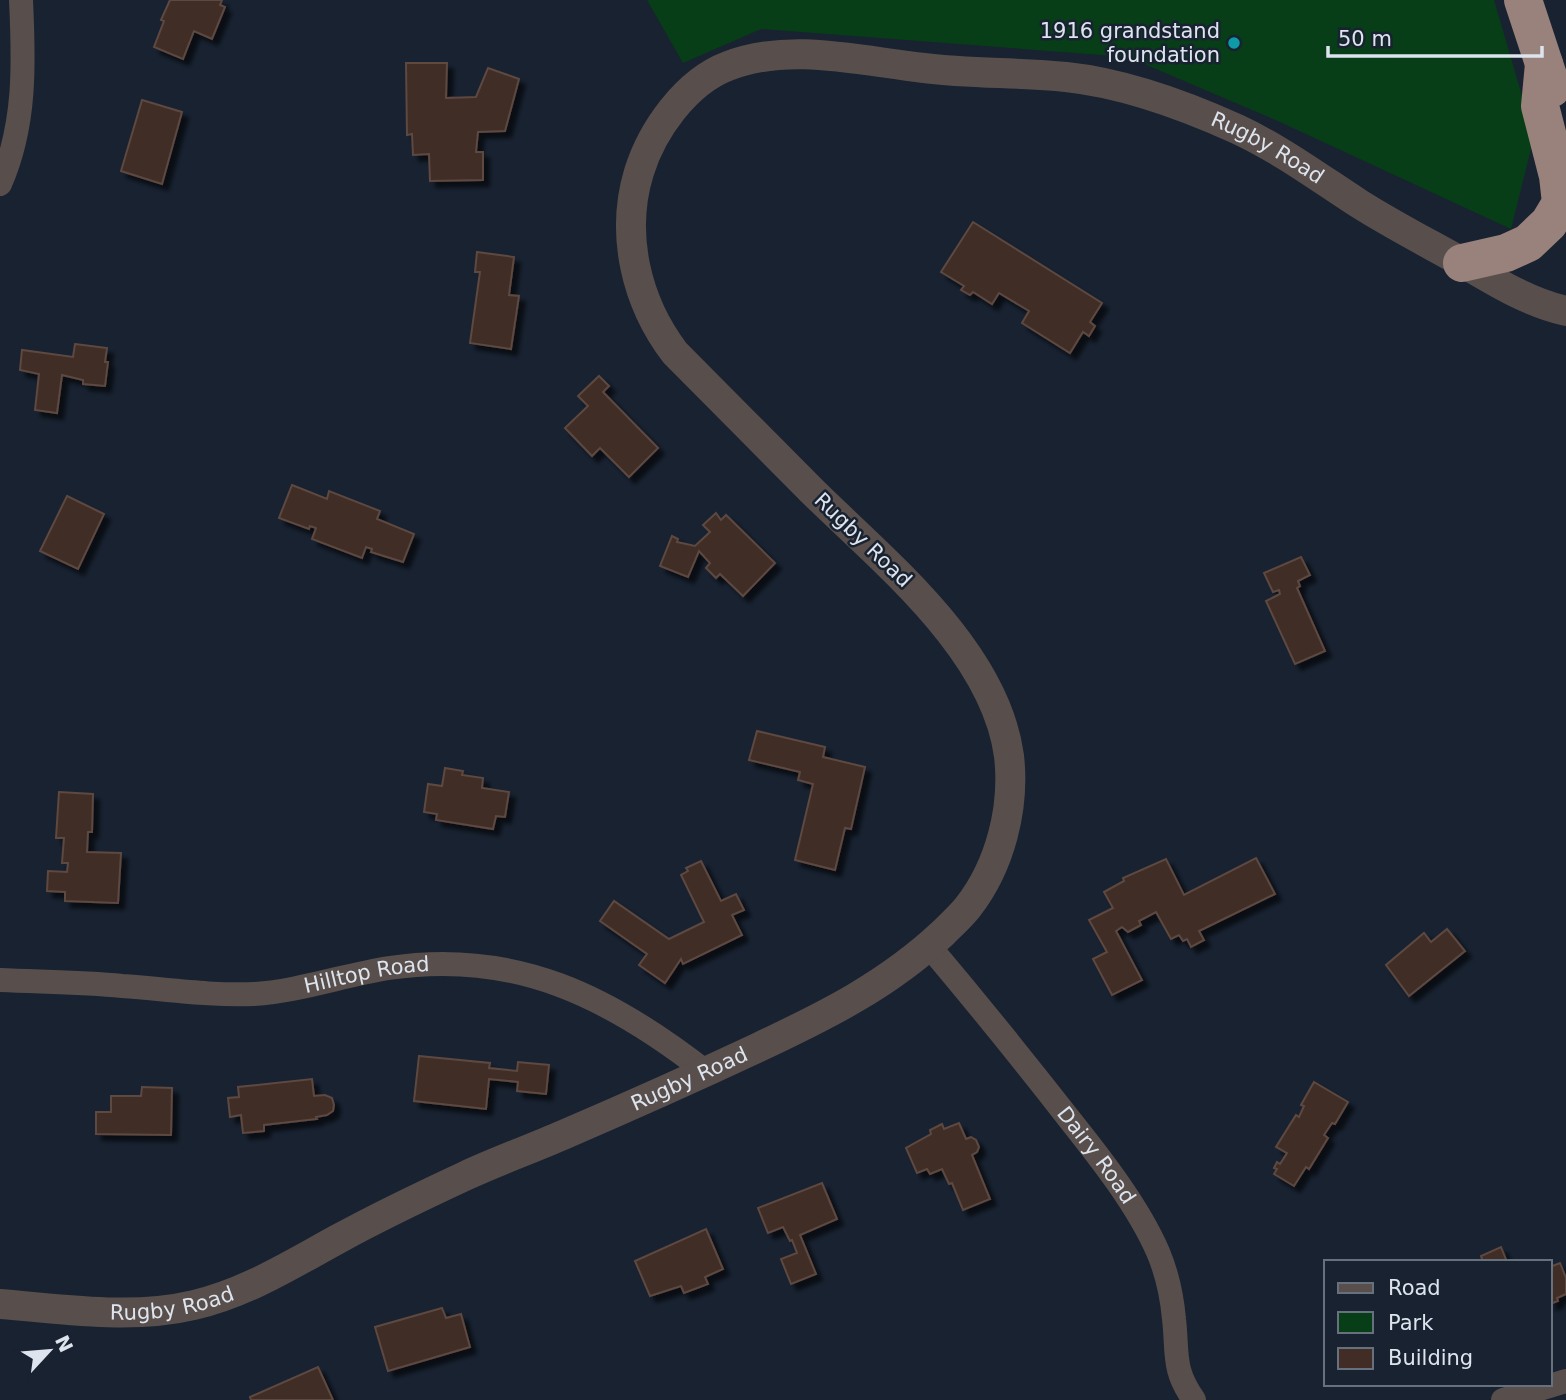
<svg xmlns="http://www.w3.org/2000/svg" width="1566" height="1400" font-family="'DejaVu Sans',sans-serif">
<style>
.green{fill:#073e18}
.building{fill:#412d26;stroke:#5d4841;stroke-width:2;filter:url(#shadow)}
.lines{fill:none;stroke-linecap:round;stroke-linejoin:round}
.minor{stroke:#584e4b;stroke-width:24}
.tertiary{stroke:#584e4b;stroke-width:30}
.trunk{stroke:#98827b;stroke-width:38}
.culture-dot{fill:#0f9aa8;stroke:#182231;stroke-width:2.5}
.labels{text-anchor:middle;stroke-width:5;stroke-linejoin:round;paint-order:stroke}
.poi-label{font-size:21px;fill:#dde4ee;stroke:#182231;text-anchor:end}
.street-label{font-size:21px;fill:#dde4ee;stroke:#182231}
</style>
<defs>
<filter id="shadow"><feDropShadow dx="6" dy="6" stdDeviation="2" flood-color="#0009"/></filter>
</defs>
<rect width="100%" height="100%" fill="#182231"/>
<!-- green -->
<path class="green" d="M647,0H1494L1534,137L1511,229L1280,122L1128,57L761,29L683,63Z"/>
<!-- building -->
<g class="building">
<path d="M170,0H222L220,5L225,7L212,39L194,31L183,59L154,47L164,21L161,20Z"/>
<path d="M406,63H447L446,98L476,97L488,68L519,79L505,131L478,132L476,152H483V180L430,181L429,154L413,155L412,134L407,135Z"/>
<path d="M142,100L182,112L162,184L121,171Z"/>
<path d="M973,222L1102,303L1090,322L1095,326L1089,336L1083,332L1070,353L1022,323L1029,311L999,293L992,304L973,292L970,295L961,290L964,286L941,272Z"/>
<path d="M477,252L514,257L509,295L519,296L511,349L470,343L480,272H475Z"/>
<path d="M75,344L107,348L105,362H108L105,386L83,384V380L62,375L57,413L35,410L39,374L20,370L22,350L73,357Z"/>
<path d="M599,376L609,386L603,392L658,448L629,477L600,448L592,456L565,428L588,406L578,396Z"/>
<path d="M292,485L327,499L329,491L380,511L377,519L414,534L403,562L371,552L372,549L366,547L362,558L312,539L316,528L310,526L309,529L279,518Z"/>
<path d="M67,496L104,514L78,569L40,551Z"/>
<path d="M716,513L721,520L726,515L775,563L743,596L720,574L716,578L706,568L710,563L699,551L688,577L660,566L672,536L678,539L677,542L695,546L710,532L703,525Z"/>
<path d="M1301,557L1310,575L1298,581L1300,586L1297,588L1325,651L1295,664L1266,601L1280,594L1279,590L1273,592L1264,573Z"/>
<path d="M757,731L825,747L823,757L865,767L851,829L845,828L835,870L795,860L813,784L798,780L800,772L749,760Z"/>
<path d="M445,768L463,771L462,775L483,778L482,788L509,792L505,817L496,816L493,829L436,820L437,814L424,812L428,784L442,786Z"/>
<path d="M59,792L93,794L92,832H88L87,852L121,853L118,903L65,901V892L47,891L48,871L67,872L68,863H62L64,838H56Z"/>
<path d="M1256,858L1275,894L1199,931L1204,940L1191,947L1187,939L1183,941L1179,935L1171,939L1156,912L1139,921L1141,925L1128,932L1122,927L1116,931L1142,980L1112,995L1093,959L1107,952L1089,920L1113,908L1104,892L1124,881L1123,878L1166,859L1184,895Z"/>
<path d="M701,861L721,901L736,894L744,910L732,915L742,935L683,964L681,959L665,983L639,965L647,954L600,921L614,901L669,939L704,922L681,875L688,871L686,868Z"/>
<path d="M1447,929L1465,951L1409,996L1386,965L1424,933L1431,942Z"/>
<path d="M419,1056L490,1063L489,1068L517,1071L518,1062L549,1065L546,1094L517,1091L518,1082L489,1079L486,1109L414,1101Z"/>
<path d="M312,1079L314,1096L325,1095L332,1098L334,1105L333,1111L327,1115L316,1117L317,1119L264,1125V1131L243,1133L241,1115L230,1117L228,1098L239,1097L238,1087Z"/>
<path d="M1314,1082L1348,1102L1335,1124L1332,1123L1324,1135L1328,1138L1309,1169L1306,1167L1294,1186L1274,1174L1277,1169L1274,1168L1277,1162L1280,1164L1287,1153L1276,1147L1296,1115L1299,1117L1304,1106L1301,1105Z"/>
<path d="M142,1087L172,1088L171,1135L96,1134V1112H111V1096H141Z"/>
<path d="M959,1123L966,1139L971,1137L976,1140L979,1147L977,1152L972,1155L990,1199L963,1210L952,1183L949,1184L942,1169L930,1174L927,1169L917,1173L906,1148L931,1134L930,1130L942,1124L944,1129Z"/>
<path d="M822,1183L837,1219L800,1235L816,1274L791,1284L781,1259L797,1253L792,1240L790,1241L783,1227L768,1233L758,1208Z"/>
<path d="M706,1229L723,1269L705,1277L708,1284L684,1293L681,1286L650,1296L635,1261Z"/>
<path d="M1501,1247L1507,1262H1483L1481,1256Z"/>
<path d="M1560,1263L1566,1278V1294L1557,1298L1558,1301L1550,1304V1267Z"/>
<path d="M442,1308L446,1318L461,1314L470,1347L388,1371L375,1327Z"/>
<path d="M318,1367L333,1400H251L250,1397Z"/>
</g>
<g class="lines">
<!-- minor -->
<g class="minor">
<path d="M0,184C26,125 24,63 21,0"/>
<path id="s1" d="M929,946C977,1003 1024,1061 1070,1120C1101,1159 1138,1206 1158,1252C1167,1273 1172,1297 1174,1319C1178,1354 1172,1369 1194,1400"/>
<path id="s2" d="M0,980C41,982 81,982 122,986C166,989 210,996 254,994C300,991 344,975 389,968C515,949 610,997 706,1072"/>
<path d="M1503,1400L1566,1381"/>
</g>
<!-- tertiary -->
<path class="tertiary" id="s3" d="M0,1304C64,1309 131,1320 194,1305C246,1293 292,1264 338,1239C380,1216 422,1196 465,1176C497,1161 531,1149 563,1135C628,1107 693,1078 757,1048C825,1016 888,985 944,932C952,924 961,916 968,907C1000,866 1015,808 1009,756C995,650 884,562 812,491C766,445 721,399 675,353C636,302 620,234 639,172C652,130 686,82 728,66C790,42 860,61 924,68C971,74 1019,72 1066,77C1124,83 1184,105 1237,129C1280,149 1318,177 1358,203C1391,224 1426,242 1460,261C1494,281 1527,302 1566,311"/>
<!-- trunk -->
<g class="trunk">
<path d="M1523,0L1552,88"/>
<path d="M1462,263L1506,253L1528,243L1549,223L1561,203L1558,176L1540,106L1544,64"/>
</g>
</g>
<!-- markers -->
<circle class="culture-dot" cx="1234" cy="43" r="7"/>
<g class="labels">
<!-- poi labels -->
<g class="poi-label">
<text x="1220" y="38">1916 grandstand<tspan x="1220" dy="24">foundation</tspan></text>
</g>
<!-- street labels -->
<g class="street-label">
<text dy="7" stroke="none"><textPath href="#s3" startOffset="2651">Rugby Road</textPath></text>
<text transform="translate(863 540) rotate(44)" y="7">Rugby Road</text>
<text dy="7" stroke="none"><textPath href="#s2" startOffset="369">Hilltop Road</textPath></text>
<text dy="7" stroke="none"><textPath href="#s3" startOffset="740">Rugby Road</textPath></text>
<text dy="7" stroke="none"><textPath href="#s1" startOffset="268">Dairy Road</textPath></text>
<text dy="7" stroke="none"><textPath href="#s3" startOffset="173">Rugby Road</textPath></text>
</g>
</g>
<!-- legend -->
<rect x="1324" y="1260" width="228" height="126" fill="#182231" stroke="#67707d" stroke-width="2"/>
<rect x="1338" y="1283" width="35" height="10" fill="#584e4b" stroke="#67707d" stroke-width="2"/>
<text x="1388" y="1295" font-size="21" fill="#dde4ee">Road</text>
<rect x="1338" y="1312" width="35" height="21" fill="#073e18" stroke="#67707d" stroke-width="2"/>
<text x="1388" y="1330" font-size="21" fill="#dde4ee">Park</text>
<rect x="1338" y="1348" width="35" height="21" fill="#412d26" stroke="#67707d" stroke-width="2"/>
<text x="1388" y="1365" font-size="21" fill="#dde4ee">Building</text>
<!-- north arrow -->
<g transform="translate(49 1351) rotate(64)" stroke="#182231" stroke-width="5" paint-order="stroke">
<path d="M0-5L12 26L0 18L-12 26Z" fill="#dde4ee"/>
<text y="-10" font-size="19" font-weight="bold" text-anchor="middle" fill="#dde4ee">N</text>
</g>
<!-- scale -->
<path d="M1328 46v10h214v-10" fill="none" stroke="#dde4ee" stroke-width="3.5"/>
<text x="1338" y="46" font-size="21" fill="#dde4ee" stroke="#182231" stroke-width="5" paint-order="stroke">50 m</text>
</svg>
